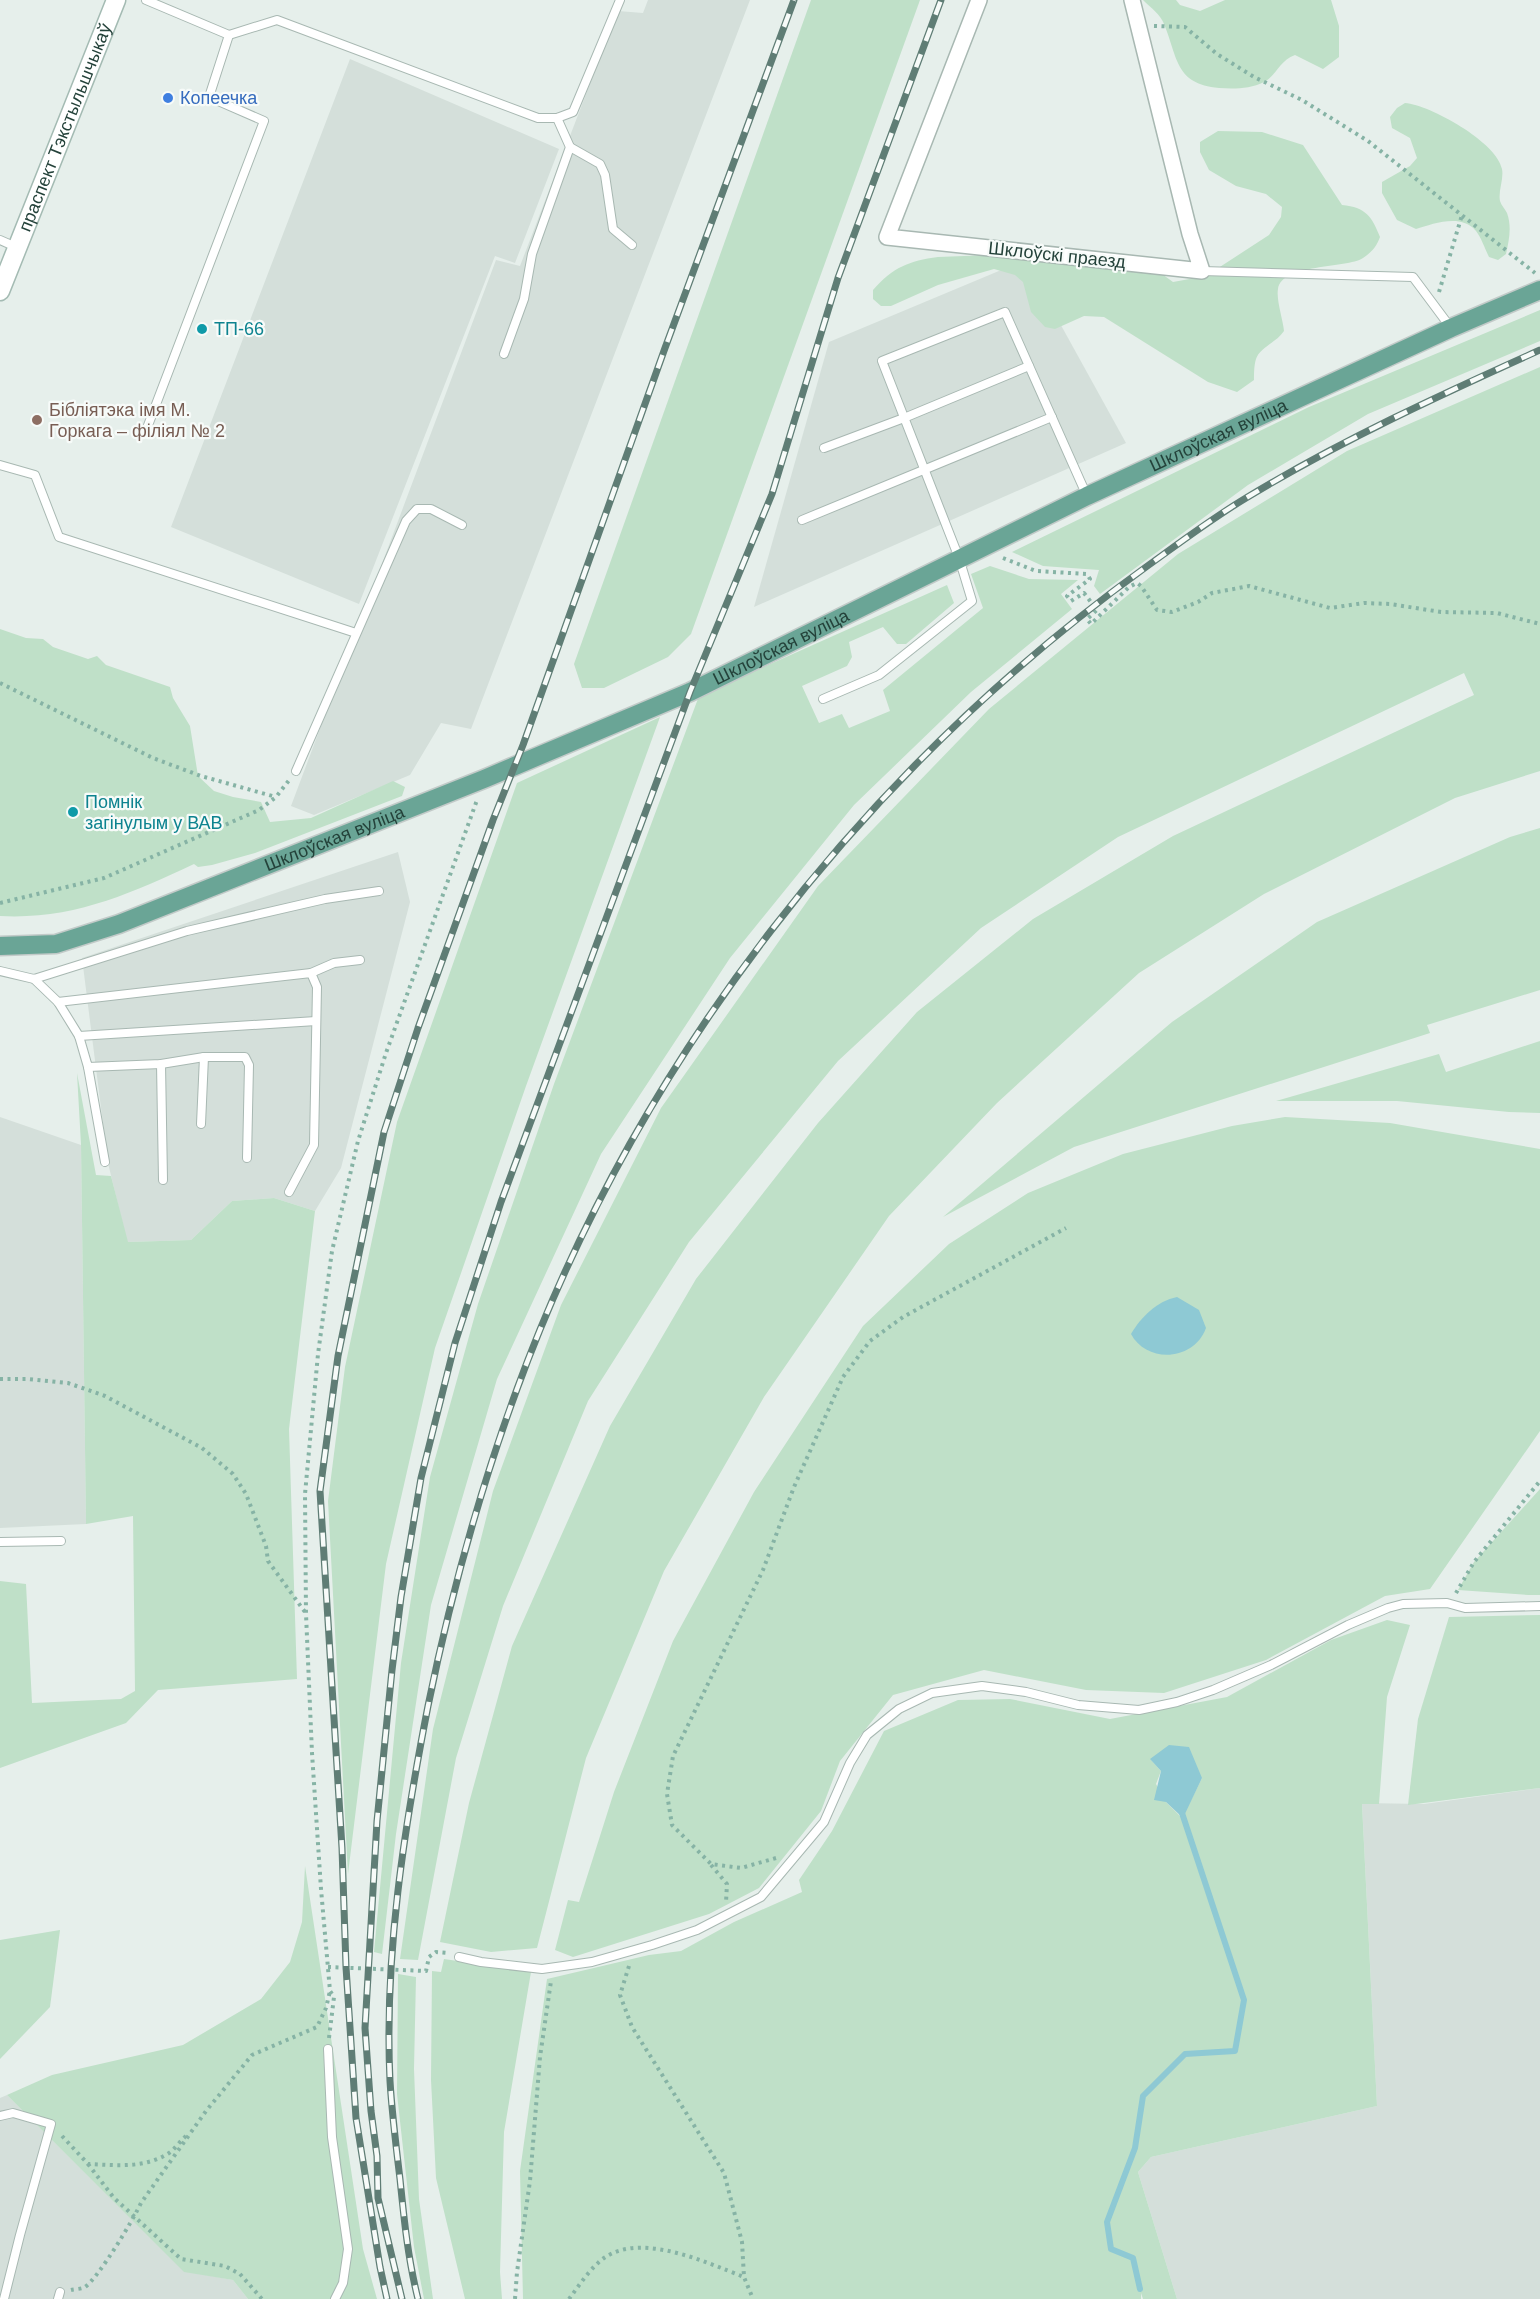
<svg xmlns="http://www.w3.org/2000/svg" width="1540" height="2299" font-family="Helvetica,sans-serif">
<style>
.built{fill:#d4dfda}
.green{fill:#bfe0c8;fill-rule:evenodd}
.water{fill:#8ec9d4}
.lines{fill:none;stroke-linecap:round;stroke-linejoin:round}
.stream{stroke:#8ec9d4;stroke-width:6}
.lane-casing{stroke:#a8b8b2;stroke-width:10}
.street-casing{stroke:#a8b8b2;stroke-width:18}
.secondary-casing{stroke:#a4bbb3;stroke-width:21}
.primary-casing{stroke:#c2cac8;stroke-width:21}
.path{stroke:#86b3a5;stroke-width:4;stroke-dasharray:3 4.5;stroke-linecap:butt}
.lane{stroke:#fff;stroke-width:8}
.street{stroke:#fff;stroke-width:15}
.secondary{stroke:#fff;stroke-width:18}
.primary{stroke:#6aa596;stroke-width:18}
.rail-casing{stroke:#5f7d75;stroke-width:7}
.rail{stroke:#f7fbf9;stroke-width:4.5;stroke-dasharray:14;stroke-linecap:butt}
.shop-dot{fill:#3f7fe0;stroke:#f7fbf9;stroke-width:2}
.culture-dot{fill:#0f9aa8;stroke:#f7fbf9;stroke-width:2}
.education-dot{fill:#8d6e63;stroke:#f7fbf9;stroke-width:2}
.labels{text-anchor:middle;stroke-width:4.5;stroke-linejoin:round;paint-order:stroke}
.shop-label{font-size:18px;fill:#366cbe;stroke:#f7fbf9;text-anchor:start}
.street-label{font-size:18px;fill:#24423a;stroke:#f7fbf9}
.culture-label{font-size:18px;fill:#0d838f;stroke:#f7fbf9;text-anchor:start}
.education-label{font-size:18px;fill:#785e54;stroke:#f7fbf9;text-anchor:start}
</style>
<rect width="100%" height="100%" fill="#e6efeb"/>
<!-- built -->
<g class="built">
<path d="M648,0H750L471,729L441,723L410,775L314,815L291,806L496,260L520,266L618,11L643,13Z"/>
<path d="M350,59L559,149L515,263L495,256L359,604L171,527Z"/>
<path d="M1025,260L1126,443L754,607L829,342Z"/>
<path d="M398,852L410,902L341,1168L315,1211L274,1198L232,1201L191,1240L127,1242L108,1163L82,958Z"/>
<path d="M0,1117L81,1145L86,1524L0,1528Z"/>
<path d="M1540,1788V2299H1177L1138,2172L1151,2157L1377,2106L1362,1803L1424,1804Z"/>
<path d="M7,2095L184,2271L233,2280L248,2299H0V2098Z"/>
</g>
<!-- green -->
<g class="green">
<path d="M811,0H920L691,634L668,657L604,688H582L574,664Z"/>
<path d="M1143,0H1176L1180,5L1200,11L1225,0H1331L1339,26V57L1323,69L1295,55C1279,61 1276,76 1264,82C1250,89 1234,89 1219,88C1175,84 1178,58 1164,24C1161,15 1150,7 1143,0Z"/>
<path d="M1405,103C1430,105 1497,142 1502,169C1504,179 1498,191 1500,201C1501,205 1505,209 1507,213C1512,227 1509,240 1506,254L1498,260L1489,257C1485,249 1481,237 1476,231C1461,213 1433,224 1416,229L1397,220L1382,193V182L1410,166L1417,158L1410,138L1392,128L1390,117L1397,108Z"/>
<path d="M1218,131L1262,132L1303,145L1342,205C1366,207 1372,217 1380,237C1377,246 1371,253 1363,258C1346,269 1282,263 1278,289C1276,299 1283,320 1284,331C1276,343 1260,347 1256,359C1254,365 1254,374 1254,380L1237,392L1208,382L1104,317L1084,316L1055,329L1045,327L1031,312L1023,282L1015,275L994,269L938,285L891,306H881L873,299V290C893,267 909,261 938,257L1069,252L1155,269L1173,282L1206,276L1269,235L1281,217L1282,207L1266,194L1236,186L1209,170L1200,152V142Z"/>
<path d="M1540,310V341L1368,414L1248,485L1100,594L1094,586L1099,570L1043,566L1012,552L1309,407Z"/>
<path d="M1540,367V771L1455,798L1264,894L1139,973L997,1103L889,1216L764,1397L664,1571L586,1758L537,1948L491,1952L440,1942L469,1803L512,1646L610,1426L696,1279L818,1123L917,1012L1033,919L1173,836L1474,695L1464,673L1118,837L981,928L838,1061L689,1242L588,1401L503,1606L456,1758L418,1960L400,1959L433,1729L493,1491L561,1305L661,1108L818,886L989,709L1178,554L1347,451Z"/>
<path d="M990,566L1029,579L1078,580L1061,594L1072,609L971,692L854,805L730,958L601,1154L497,1379L431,1605L396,1834L382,1954L374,1952L401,1663L430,1477L478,1304L554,1084L699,696L947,585L954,603L906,644H897L883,627L849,642L852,657L847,666L802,686L819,723L842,714L849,728L890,711L883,690L983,608L971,574Z"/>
<path d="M0,629L26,638L43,639L53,647L88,659L97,656L106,665L170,687L173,698L190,726L198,776L214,791L233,797L261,802L270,822L311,818L393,781L405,787L402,796L255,853L212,865L198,867L194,864C130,894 72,920 0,916Z"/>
<path d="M660,717L526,1086L435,1348L386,1564L348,1874L328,1501L345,1367L397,1122L517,783Z"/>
<path d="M1540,828V990L1427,1025L1430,1033L1074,1147L943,1217L1172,1022L1317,922L1510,837Z"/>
<path d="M1540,1041V1113L1509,1112L1397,1101H1276L1439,1054L1446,1072Z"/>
<path d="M77,1073L96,1175L111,1176L128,1242L191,1240L232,1201L274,1198L315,1211L289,1429L297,1679L158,1690L126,1723L0,1768V1581L26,1584L32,1703L121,1699L135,1691L133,1516L86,1524L81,1145Z"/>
<path d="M1285,1117L1390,1123L1540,1149V1431L1430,1589L1385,1596L1266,1660L1164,1693L1086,1690L984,1670L893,1695L840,1761L821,1811L759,1888L709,1914L573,1957L555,1950L568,1900L579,1902L614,1792L673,1641L754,1492L863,1326L949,1244L1028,1193L1123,1154L1232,1126Z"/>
<path d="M1540,1489V1595H1528L1458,1590L1474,1562Z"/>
<path d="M1540,1615V1788L1408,1805L1418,1719L1449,1617Z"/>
<path d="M1387,1620L1410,1625L1387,1697L1379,1804H1362L1377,2106L1151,2157L1138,2172L1177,2299H1143L1141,2293V2299H523L520,2171L547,1979L649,1955L681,1951L734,1922L802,1892L799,1880L832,1831L884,1731L958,1700L1010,1699L1110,1719L1227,1697L1331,1640ZM1151,1760L1202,1778L1182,1818L1166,1802L1156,1784L1161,1771Z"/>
<path d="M305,1866L363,2249L377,2299H248L233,2280L184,2272L7,2095L52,2075L183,2045L261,1999L290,1962L302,1922Z"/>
<path d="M60,1930L50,2007L0,2059V1940Z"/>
<path d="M444,1959L531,1972L504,2132L500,2272L502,2299H465L436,2178L431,2080L432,1971L441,1972Z"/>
<path d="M398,1974L416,1977L414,2069L419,2199L433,2299H424L414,2247L397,2094Z"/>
</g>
<!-- water -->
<g class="water">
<path d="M1177,1297L1199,1310L1206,1328C1194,1361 1147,1364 1131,1334C1141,1317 1157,1301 1177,1297Z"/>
<path d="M1169,1745L1189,1747L1202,1778L1183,1818L1166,1802L1154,1800L1161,1771L1150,1759Z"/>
</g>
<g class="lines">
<!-- stream -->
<path class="stream" d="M1140,2289L1133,2258L1111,2249L1107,2222L1135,2148L1143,2096L1185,2054L1235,2051L1244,2000L1181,1810"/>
<!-- lane casing -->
<g class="lane-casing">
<g id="lane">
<path d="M146,0L229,35L209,97L264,121L147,428"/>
<path d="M229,35L277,20L538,118H557L573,112L620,0"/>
<path d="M570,147L600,164L605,175L613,229L632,245"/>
<path d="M0,240L16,247"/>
<path d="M1202,271L1413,277L1451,328"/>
<path d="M504,354L524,299L532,254L570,147L557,118"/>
<path d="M824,448L904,418L1029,366"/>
<path d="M0,465L35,475L59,537L356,633"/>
<path d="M802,520L1052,417"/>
<path d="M823,699L879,675L972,601L959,558L882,361L1005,312L1087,496"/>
<path d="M296,771L406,521L417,509H431L462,525"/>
<path d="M0,971L34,979L187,931L325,899L379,891"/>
<path d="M311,973L334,963L360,960"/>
<path d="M34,979L58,1002L79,1036L88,1067L161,1064L204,1057H245L249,1065L247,1158"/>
<path d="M58,1002L311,973L317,987L314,1145L289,1192"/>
<path d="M79,1036L316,1021"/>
<path d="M161,1064L163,1180"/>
<path d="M88,1067L105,1162"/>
<path d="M201,1124L204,1057"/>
<path d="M0,1542L61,1541"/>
<path d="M459,1957L481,1962L542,1969L592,1962L652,1945L697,1930L761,1897L824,1822L850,1763L867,1735L899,1709L932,1693L982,1686L1026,1692L1078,1705L1139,1710L1177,1702L1213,1690L1271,1665L1348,1625L1388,1608L1403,1604L1447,1603L1465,1608L1540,1606"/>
<path d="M328,2049L332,2137L348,2249L343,2283L335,2299"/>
<path d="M0,2116L13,2113L51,2124L20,2235L4,2299"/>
<path d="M58,2299L60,2292"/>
</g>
</g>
<!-- street casing -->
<g class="street-casing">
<path id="street" d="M979,0L887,237L1202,271L1190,234L1132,0"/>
</g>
<!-- secondary casing -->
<g class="secondary-casing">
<g id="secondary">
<path id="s1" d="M0,291L116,0"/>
</g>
</g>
<!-- primary casing -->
<g class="primary-casing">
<g id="primary">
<path id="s2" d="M0,946L56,944L119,924L484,779L690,692L1087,496L1451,328L1540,290"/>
</g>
</g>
<!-- path -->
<g class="path">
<path d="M1154,26L1185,27L1217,54L1254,77L1302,100L1368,141L1535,273"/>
<path d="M1439,292L1462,215"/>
<path d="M1003,558L1036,571L1087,574L1090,579L1067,596L1071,601L1084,593L1097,610L1087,619L1091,624L1129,587L1137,583L1141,586L1157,610L1172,612L1198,602L1212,593L1249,586L1330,608L1364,603L1390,604L1441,612L1497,613L1540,624"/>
<path d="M0,683L153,758L201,776L276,797"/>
<path d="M0,903L104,878L259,810L276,797L290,779"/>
<path d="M0,1379H28L68,1383L105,1396L202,1448L233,1474L246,1494L266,1546L268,1561L305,1612"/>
<path d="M1456,1593L1474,1562L1540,1481"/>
<path d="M776,1858L741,1868L711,1864L672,1825L667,1794L673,1756L763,1570L794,1487L843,1377L870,1341L903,1317L1066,1228"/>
<path d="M711,1865L727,1884L726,1902"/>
<path d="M629,1966L620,1995L632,2027L724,2173L742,2242L744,2277L753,2299"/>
<path d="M328,1967L426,1971L429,1957L436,1952L448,1953"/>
<path d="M329,2038L334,1997L330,1991L321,1889L312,1753L306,1614L305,1494L318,1354L332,1251L358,1141L386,1053L477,800"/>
<path d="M62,2136L88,2164C116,2165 144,2169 169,2153C175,2149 180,2141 186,2136"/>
<path d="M88,2164L114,2198L181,2259L225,2266L240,2274L262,2299"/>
<path d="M71,2290C75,2289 82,2289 85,2287C99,2277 133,2220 141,2203L206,2111L252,2055L317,2027L326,2008L330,1991"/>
<path d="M515,2299L517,2272L530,2181L540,2057L551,1981"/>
<path d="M569,2299C578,2287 587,2273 598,2263C634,2228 705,2262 744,2277"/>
</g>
<!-- lane -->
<use href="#lane" class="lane"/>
<!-- street -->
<use href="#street" class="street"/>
<!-- secondary -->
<use href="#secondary" class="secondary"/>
<!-- primary -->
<use href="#primary" class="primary"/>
<!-- rail casing -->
<g class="rail-casing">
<g id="rail">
<path d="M387,2299L380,2267L356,2118L346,1967L342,1848L320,1491L338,1356L384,1132L418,1028L493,820L523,745L665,348L794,0"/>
<path d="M402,2299L378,2198L377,2156L371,2111L365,2028L377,1821L392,1670L401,1597L421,1478L455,1343L501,1202L690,692L772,494L838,278L941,0"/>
<path d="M418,2299C408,2259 404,2219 400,2179C396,2146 392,2114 390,2081C384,1956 404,1829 428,1706C450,1598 479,1492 517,1389C637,1061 863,771 1146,567C1178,544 1211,519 1246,498C1340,441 1440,395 1540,350"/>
</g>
</g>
<!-- rail -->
<use href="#rail" class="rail"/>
</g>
<!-- markers -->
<circle class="shop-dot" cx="168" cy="98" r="6"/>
<g class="culture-dot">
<circle cx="202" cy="329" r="6"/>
<circle cx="73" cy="812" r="6"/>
</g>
<circle class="education-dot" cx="37" cy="420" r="6"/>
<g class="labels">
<!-- shop labels -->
<g class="shop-label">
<text x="180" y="104">Копеечка</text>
</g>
<!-- street labels -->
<g class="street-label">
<text dy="6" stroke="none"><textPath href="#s1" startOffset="176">праспект Тэкстыльшчыкаў</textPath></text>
<text transform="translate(1057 255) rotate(6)" y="6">Шклоўскі праезд</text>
<text dy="6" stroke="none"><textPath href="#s2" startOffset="1326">Шклоўская вуліца</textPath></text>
<text dy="6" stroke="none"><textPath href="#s2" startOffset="840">Шклоўская вуліца</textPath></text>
<text dy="6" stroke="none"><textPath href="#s2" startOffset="354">Шклоўская вуліца</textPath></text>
</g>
<!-- culture labels -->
<g class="culture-label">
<text x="214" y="335">ТП-66</text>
<text x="85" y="808">Помнік<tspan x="85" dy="21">загінулым у ВАВ</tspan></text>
</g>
<!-- education labels -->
<g class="education-label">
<text x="49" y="416">Бібліятэка імя М.<tspan x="49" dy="21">Горкага – філіял № 2</tspan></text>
</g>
</g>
</svg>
